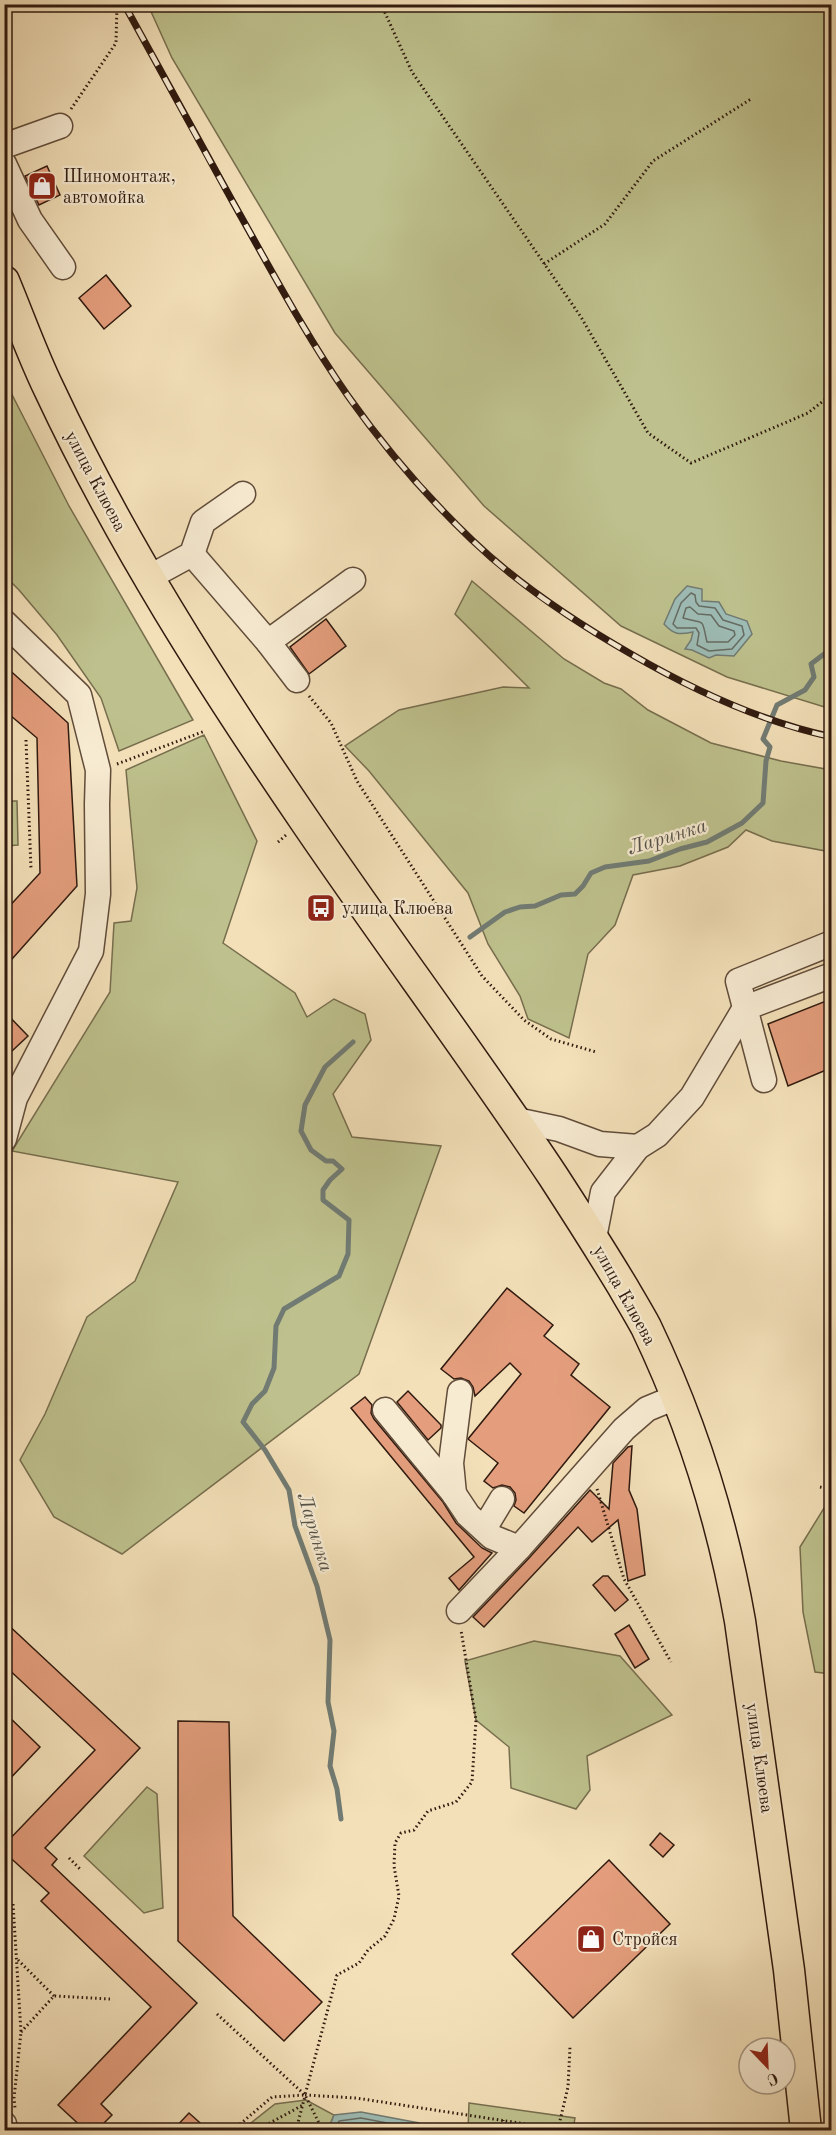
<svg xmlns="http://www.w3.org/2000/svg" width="836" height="2135" font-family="'Old Standard TT',serif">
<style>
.green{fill:#bec18d;stroke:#776e4e;stroke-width:1.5}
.water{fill:#9dbcb5;stroke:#717b73;stroke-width:1.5}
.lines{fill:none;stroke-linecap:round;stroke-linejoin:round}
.shore{stroke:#666b62;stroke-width:1.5}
.stream{stroke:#717b73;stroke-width:5}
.building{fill:#e49e7d;stroke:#301a0f;stroke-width:1.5}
.minor-casing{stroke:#614c3a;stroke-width:27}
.major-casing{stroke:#301a0f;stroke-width:33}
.path{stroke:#301a0f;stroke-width:3;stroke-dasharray:1.5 3;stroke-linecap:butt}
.minor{stroke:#f7ebd2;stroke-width:24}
.major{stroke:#f3e0b9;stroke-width:30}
.rail-casing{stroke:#301a0f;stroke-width:7}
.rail{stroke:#f7ebd2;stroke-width:4.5;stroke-dasharray:14;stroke-linecap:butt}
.labels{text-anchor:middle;stroke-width:4.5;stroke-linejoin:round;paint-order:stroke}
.poi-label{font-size:18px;fill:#301a0f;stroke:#f7ebd2;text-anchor:start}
.street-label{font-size:18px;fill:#301a0f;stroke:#f7ebd2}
.water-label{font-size:20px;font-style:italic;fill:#565349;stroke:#f7ebd2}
</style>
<rect width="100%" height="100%" fill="#f3e0b9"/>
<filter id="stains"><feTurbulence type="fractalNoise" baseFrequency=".00333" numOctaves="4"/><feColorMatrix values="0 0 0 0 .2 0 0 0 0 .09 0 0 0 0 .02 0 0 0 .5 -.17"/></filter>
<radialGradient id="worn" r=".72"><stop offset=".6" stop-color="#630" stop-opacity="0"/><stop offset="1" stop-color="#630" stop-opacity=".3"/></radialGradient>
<!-- green -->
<g class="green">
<path d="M148,5H831V709L727,677L621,626L484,506L335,333L172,58Z"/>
<path d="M5,381L69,506L193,720L119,751L101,698L57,635L19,590L5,576Z"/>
<path d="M472,581L564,659L604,683L621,689L648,710L711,743L781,761L831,770V852L772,841L746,830L728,847L680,866L633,875L615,925L588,954L569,1038L528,1019L520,996L488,944L468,893L369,771L345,746L399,710L503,687L529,688L455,614Z"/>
<path d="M204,735L257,841L223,943L295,993L307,1017L334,999L365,1014L371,1040L333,1094L352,1137L441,1146L359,1374L122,1554L54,1517L20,1460L45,1414L87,1317L135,1281L178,1182L12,1151L110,992L114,923L131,921L137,888L126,770Z"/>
<path d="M5,801H17L18,845L5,846Z"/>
<path d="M829,1500H832L831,1674L815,1672L803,1612L800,1547Z"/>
<path d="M534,1641L620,1656L672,1715L587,1756L590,1790L576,1809L511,1788L509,1747L476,1720L465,1661Z"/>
<path d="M147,1787L157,1794L163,1908L144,1913L84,1856Z"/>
<path d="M306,2100L334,2115L328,2130H242L275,2104Z"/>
<path d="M469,2103L575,2118L573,2130H468Z"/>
</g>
<!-- water -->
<g class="water">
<path d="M687,586L702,589V601L719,602L726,614L747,621L752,634L734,656L716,655L709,658L692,650L685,649L691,640L693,632C679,635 674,635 664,624L675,599Z"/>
<path d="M361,2112L419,2123L422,2130H328L334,2115Z"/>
</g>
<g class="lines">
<!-- shore -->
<g class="shore">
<path d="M691,593L695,595L696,602L699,606L715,608L723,620L742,626L744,635L732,649L709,651L697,645L699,633L696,628H677L673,624L681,603Z"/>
<path d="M690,607L698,614L711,615L719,626L734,631L735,635L728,642H707C701,616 706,625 683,618L686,608Z"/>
<path d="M334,2130L339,2121L361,2118L413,2128L416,2130"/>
</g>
<!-- stream -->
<g class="stream">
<path d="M470,937L505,912L520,907L535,906L561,895L575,894L583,886L591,873L605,867L649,861L680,849L707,842L742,823L763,803L766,761L770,747L763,739L777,705L805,690L814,677L811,664L832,648"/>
<path d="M341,1819L337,1789L330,1766L334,1731L328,1702L330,1640L317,1586L295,1526L289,1490L265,1450L243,1422L252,1404L265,1391L274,1368L276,1326L284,1309L339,1276L348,1254L349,1220L323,1200V1190L330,1180L342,1169L333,1161H326L311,1150L301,1131L305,1105L325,1067L353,1042"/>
</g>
</g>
<!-- building -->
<g class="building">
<path d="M47,166L60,195L39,205L25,176Z"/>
<path d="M106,275L131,306L104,329L79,298Z"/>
<path d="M326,619L346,646L309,674L290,647Z"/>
<path d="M4,665L68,723L77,886L4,968V912L40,873L37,738L4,710Z"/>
<path d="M831,999V1068L788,1086L768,1024Z"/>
<path d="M4,1011L28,1036L12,1051L4,1044Z"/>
<path d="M507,1288L553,1325L544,1336L579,1364L571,1375L610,1407L524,1513L514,1506L516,1500L515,1493L510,1487L502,1485L493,1488L484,1481L498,1463L468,1439L521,1374L510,1363L475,1396L473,1387L469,1381L461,1378L454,1379L441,1369Z"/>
<path d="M408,1391L441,1425V1428L428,1440L397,1402Z"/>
<path d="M365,1397L372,1405L371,1413L374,1419L443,1502L456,1523L482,1548L492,1553L459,1590L449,1578L474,1557L351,1408Z"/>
<path d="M632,1446L629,1490L637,1509L645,1575L628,1581L618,1520L592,1542L578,1527L484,1627L473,1617L530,1557L590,1490L609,1509L613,1463L628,1447Z"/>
<path d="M603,1576H608L628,1600L615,1611L593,1585Z"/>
<path d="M4,1621L140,1748L45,1848L57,1859L52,1865L197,2003L101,2104L112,2115L97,2130H85L58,2105L151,2007L41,1901L49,1893L4,1852V1845L95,1750L4,1665Z"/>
<path d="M629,1625L649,1659L635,1668L615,1634Z"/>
<path d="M4,1712L40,1747L4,1785Z"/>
<path d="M178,1721L229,1722L233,1916L322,2002L284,2041L178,1941Z"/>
<path d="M660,1833L674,1845L663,1857L650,1845Z"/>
<path d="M609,1860L670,1924L573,2018L512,1954Z"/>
<path d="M189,2113L208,2130H173Z"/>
</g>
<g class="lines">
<!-- minor casing -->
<g class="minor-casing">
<g id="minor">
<path d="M4,146L60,126"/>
<path d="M4,164L30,220L63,267"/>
<path d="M192,554L268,642L353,580"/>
<path d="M148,578L192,554L203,522L243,494"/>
<path d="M4,622L79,695L98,770L97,804L98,894L91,951L15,1098L4,1139"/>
<path d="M268,642L297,680"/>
<path d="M764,1080L738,981L832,943"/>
<path d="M516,1120L559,1129L600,1144L638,1147"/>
<path d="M594,1238L603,1192L638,1147L657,1135L692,1097L745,1008L832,975"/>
<path d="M385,1410L454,1494L468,1515L492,1537L519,1548L624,1429L647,1409L676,1397"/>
<path d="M454,1494L451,1463L460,1392"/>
<path d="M484,1529L502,1499"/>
<path d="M459,1611L519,1548"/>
<path d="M4,2124L5,2130"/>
</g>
</g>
<!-- major casing -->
<g class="major-casing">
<path id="major" d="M4,281C19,317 32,354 49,389C120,541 210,682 305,821C386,940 473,1056 553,1176C577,1213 600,1249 623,1287C631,1301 639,1314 646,1327C691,1421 722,1519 740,1621L789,1970L806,2130"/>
</g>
<!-- path -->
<g class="path">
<path d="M381,4L412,72L581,317L648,433L691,463L808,413L832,394"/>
<path d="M71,109L116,43L117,4"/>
<path d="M544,264L605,224L653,161L751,99"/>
<path d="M309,696L331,723L357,781L482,976L524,1020L551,1039L596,1052"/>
<path d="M26,740L31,869"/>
<path d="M117,764L205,731"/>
<path d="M278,842L286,835"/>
<path d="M820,1487L832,1490"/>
<path d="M597,1489L624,1579L671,1662"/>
<path d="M69,1858L80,1869"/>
<path d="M13,1904L21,2032L14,2098L15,2108"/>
<path d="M18,1960L54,1996"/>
<path d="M217,2014L305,2095L321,2127V2130"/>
<path d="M21,2032L54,1996L110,1999"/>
<path d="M305,2095L356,2098L565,2130"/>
<path d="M558,2129L568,2087L570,2047"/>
<path d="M233,2130L272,2097L305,2095L337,1975L359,1963L368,1950L385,1936L394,1919L399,1896L394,1866L395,1843L401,1833L414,1830L428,1811L456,1802L472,1782L476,1720L461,1630"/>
<path d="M257,2130L303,2105"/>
<path d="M296,2130L305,2096"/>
<path d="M503,2130V2120"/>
</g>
<!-- minor -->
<use href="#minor" class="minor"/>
<!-- major -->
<use href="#major" class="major"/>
<!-- rail casing -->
<g class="rail-casing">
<path id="rail" d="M124,4C161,71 197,138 234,204C270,268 306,336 348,396C384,447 427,497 472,540C519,585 575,622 631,654C693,690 762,722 832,737"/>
</g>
<!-- rail -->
<use href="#rail" class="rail"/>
</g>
<!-- icons -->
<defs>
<g id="shop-square" transform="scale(1.5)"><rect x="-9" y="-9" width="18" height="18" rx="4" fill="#8f2418" stroke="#f7ebd2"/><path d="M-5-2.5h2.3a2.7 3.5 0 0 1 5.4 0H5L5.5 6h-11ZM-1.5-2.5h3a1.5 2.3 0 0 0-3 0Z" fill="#fff"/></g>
<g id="bus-square" transform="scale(1.5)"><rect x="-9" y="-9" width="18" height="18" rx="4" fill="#8f2418" stroke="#f7ebd2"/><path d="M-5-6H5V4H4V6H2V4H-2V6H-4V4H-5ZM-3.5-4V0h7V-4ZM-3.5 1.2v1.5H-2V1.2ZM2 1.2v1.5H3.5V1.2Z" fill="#fff"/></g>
</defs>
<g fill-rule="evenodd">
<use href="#shop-square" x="42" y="186"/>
<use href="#bus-square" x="321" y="908"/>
<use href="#shop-square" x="591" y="1939"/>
</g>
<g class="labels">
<!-- poi labels -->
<g class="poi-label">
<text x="63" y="182">Шиномонтаж,<tspan x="63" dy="21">автомойка</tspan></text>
<text x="342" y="914">улица Клюева</text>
<text x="612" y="1945">Стройся</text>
</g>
<!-- street labels -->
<g class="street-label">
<text transform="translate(96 481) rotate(62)" y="6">улица Клюева</text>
<text transform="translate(625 1295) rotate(61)" y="6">улица Клюева</text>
<text transform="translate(760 1758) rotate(82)" y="6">улица Клюева</text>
</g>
<!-- water labels -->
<g class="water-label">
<text transform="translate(667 836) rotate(-17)" y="7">Ларинка</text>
<text transform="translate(316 1532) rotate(73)" y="7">Ларинка</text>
</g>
</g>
<!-- margin -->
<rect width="836" height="2135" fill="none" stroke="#f3e0b9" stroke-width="24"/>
<rect x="6" y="6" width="824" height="2123" fill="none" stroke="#301a0f" stroke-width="3"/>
<rect x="12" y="12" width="812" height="2111" fill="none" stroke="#301a0f" stroke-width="1.5"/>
<!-- north arrow -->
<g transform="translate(767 2066) rotate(157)"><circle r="28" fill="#f7ebd2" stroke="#a79784" stroke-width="1.5"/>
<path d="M0-4.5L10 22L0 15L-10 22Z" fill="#8f2418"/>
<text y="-9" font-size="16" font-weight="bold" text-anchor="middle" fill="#301a0f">С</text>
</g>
<rect width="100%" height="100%" filter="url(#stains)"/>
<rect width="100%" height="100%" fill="url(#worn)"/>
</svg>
